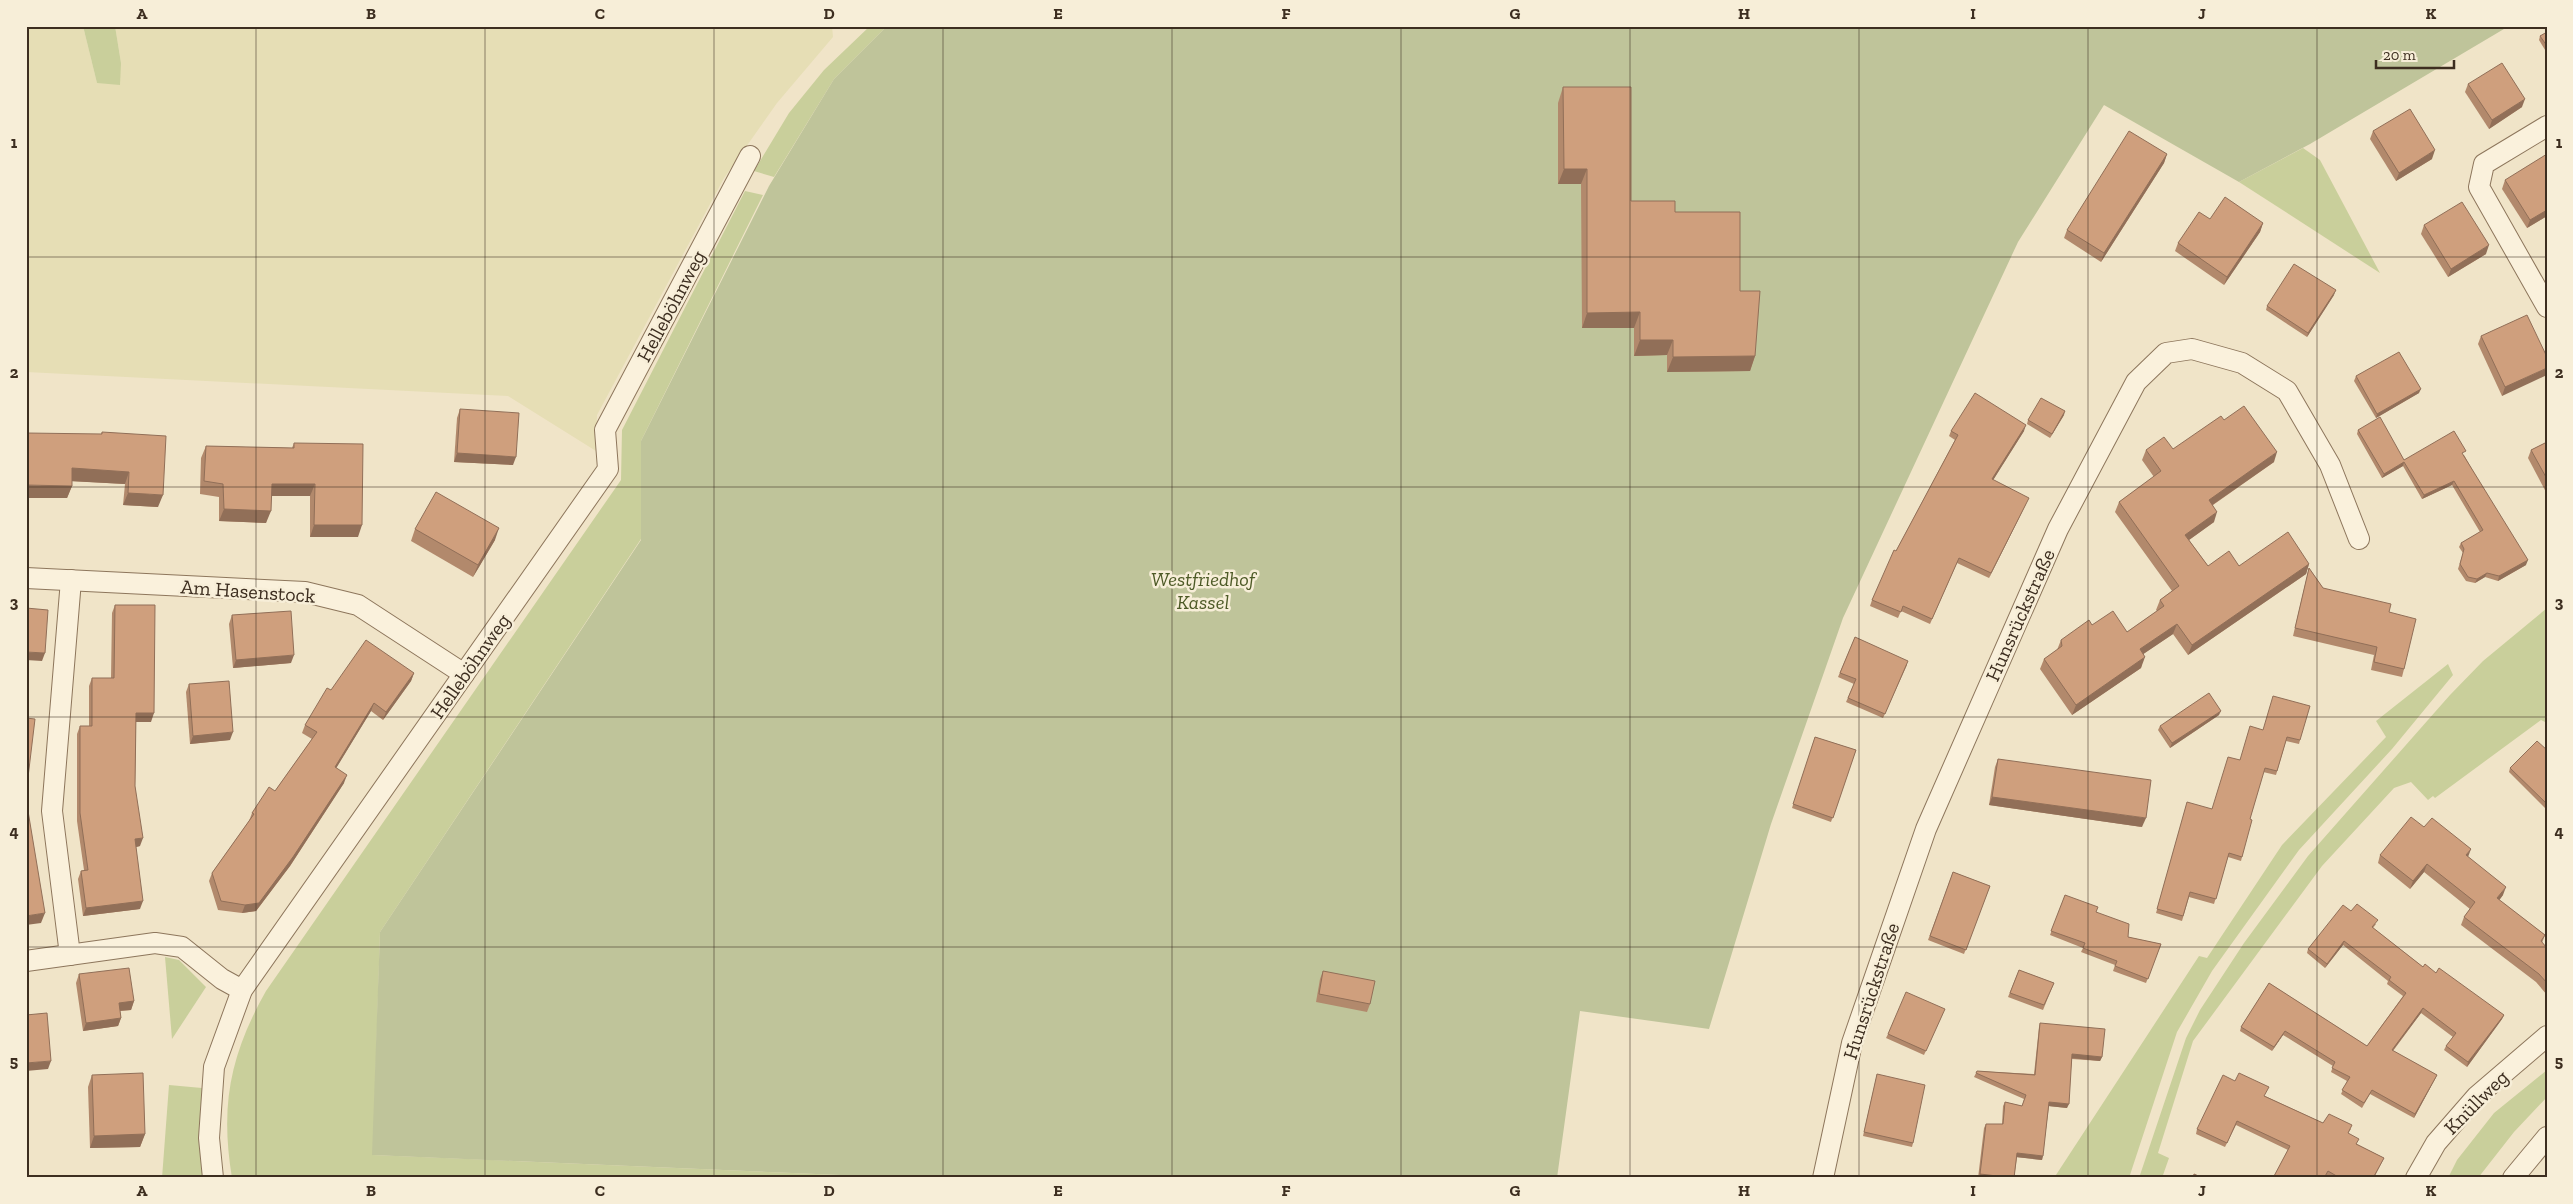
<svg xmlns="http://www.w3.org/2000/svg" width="2573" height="1204" font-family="'Zilla Slab',serif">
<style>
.farmland{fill:#e6deb5}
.green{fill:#c9cf9b}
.cemetery{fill:#bfc49a}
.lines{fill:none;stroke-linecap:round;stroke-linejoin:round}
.street-casing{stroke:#8d765c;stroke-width:22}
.street{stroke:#faf1dc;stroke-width:20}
.wall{fill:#b2896c}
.shaded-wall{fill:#916f58}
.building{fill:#cf9f7d;stroke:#916f58}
.grid{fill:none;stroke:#3d2e20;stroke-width:1;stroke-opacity:0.55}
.labels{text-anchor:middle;stroke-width:5;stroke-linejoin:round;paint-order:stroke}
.street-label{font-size:20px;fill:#3d2e20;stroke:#f7eed8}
.park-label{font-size:20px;font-style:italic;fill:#4d5a26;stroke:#f7eed8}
.neatline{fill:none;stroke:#3d2e20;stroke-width:2}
.grid-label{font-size:16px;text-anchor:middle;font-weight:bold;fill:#3d2e20}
</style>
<rect width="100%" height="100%" fill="#f0e4c8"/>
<!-- farmland -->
<path class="farmland" d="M26,26H83L97,83L121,63L115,26H832L833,37L777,103L724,178L597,415L596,451L508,396L26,372Z"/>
<!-- green -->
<g class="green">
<path d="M83,26H115L121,63L120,85L97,83Z"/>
<path d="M870,26H887L834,79L774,177L754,171L789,113L824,70Z"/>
<path d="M2303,148L2320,160L2380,273L2239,182Z"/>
<path d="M745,191L763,195L641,441V539L380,932L373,1155L911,1178H232C220,1105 230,1055 266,991L621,480L622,430Z"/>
<path d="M2547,608V723L2541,720L2435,798L2433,796L2428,800L2411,782L2394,788L2322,866L2193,1041L2158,1153L2169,1158L2162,1178H2139L2186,1038L2200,1010L2244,943L2308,856L2450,695L2483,661Z"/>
<path d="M2448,664L2453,675L2392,749L2299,850L2212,971L2177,1032L2129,1178H2054L2199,956L2207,958L2282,845L2386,737L2376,721Z"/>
<path d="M165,957L179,960L206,987L172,1039Z"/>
<path d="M2547,1070V1097L2514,1132L2478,1178H2448L2457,1160L2494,1113Z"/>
<path d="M169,1085L202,1088L200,1118L203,1178H162Z"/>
</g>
<!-- cemetery -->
<path class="cemetery" d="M887,26H2509L2310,144L2239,182L2104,105L2018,242L1843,618L1771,824L1709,1029L1580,1011L1557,1178H911L372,1155L380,932L641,540V441L769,186L834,79Z"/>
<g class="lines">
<!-- street casing -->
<g class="street-casing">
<g id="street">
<path d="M2547,126L2484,164L2479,187L2547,307"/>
<path d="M26,578L305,592L358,605L464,674"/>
<path d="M70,955L52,811L71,580"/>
<path d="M26,961L155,943L182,947L222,979L242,990"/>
<path d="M213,1178L209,1138L214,1067L242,990L608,469L605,430L750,156"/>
<path d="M1823,1178L1852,1043L1926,829L2058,529L2136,382L2166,353L2192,349L2242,363L2287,391L2330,465L2359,539"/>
<path d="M2416,1178L2436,1143L2477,1096L2547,1036"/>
<path d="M2513,1178L2547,1137"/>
</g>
</g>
<!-- street -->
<use href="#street" class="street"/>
</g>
<!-- wall -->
<g class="wall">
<path d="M2547,32V53L2539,40L2540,36Z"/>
<path d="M2468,84L2522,107L2489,129L2465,92Z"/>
<path d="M1563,87L1631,201L1675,212L1740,291L1755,356L1750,371L1667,372V355L1634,356V328H1582L1581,184H1558V103Z"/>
<path d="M2373,131L2432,159L2396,181L2370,139Z"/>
<path d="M2167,154L2164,163L2101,262L2064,238L2067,230Z"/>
<path d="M2505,180L2547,216L2527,228L2502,189Z"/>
<path d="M2210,219L2263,223L2260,232L2224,285L2175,251L2178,243Z"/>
<path d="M2424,225L2486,254L2448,277L2421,234Z"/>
<path d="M2334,295L2307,337L2266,310L2267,306Z"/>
<path d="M2481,336L2547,357L2502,396L2478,344Z"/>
<path d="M2356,376L2419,393L2376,418L2354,381Z"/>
<path d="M460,409L513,465L454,462L457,418Z"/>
<path d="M2064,415L2050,438L2027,424L2028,420Z"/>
<path d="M2224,420L2274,462L2213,505L2214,522L2189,540L2208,566L2309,564L2306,574L2188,655L2173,634L2143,654L2141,668L2072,715L2040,669L2044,659L2057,650L2061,640L2092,625L2127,632L2157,611L2156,610L2160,600L2172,591L2115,512L2119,502L2154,477L2142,460L2146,450L2173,449Z"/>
<path d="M2358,430L2404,460L2464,455L2526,565L2498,581L2485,577L2475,583L2466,581L2458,569L2463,553L2459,547L2461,543L2480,532L2452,485L2422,499L2403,466L2382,478L2357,434Z"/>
<path d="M1951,431H2024L1993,480L2026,504L1989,578L1957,563L1930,624L1901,611L1898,618L1870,606L1872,600L1896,551L1955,440L1949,436Z"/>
<path d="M102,432L158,507L123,505L125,484L72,481V486L67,498H26L101,434Z"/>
<path d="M2547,442V494L2528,458L2531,450Z"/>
<path d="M294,443L358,537H310V496H271L266,523L219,521V497L200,494L201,458L206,446L292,448Z"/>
<path d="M415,529L495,540L473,577L411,541Z"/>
<path d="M2309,568L2323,588L2389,612L2404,669L2402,677L2371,670L2374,655L2293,636L2307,576Z"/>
<path d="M115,605L151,722H136L135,786L140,846L136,847L140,909L83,916L78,879L81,871L84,870L77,821V734L80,726H89V686L92,678H111L112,613Z"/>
<path d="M232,615L291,663L233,668L229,624Z"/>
<path d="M1855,637L1907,665L1883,718L1846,702L1854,684L1838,677Z"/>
<path d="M414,673L411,681L383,720L371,711L336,768L344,783L290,866L256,911L242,913L218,910L209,881L212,873L249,821L252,813L275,791L312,739L302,733L305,725L331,690Z"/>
<path d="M189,684L230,740L190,744L186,692Z"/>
<path d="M2219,715L2170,748L2158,730L2160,726Z"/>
<path d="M2263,730L2300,740L2299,744L2286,741L2276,775L2263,772L2250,819L2242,857L2241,861L2228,857L2214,904L2189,897L2182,921L2156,913L2186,807L2212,809L2240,760Z"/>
<path d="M1815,737L1856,750L1831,822L1792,808Z"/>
<path d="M2547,750V810L2509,772L2510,768Z"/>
<path d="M1998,759L2142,827L1989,805L1995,767Z"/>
<path d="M2424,827L2468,857L2503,895L2499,900L2545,935L2542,943L2547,948V995L2536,982L2461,925L2464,917L2470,909L2424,872L2410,889L2378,863L2380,855Z"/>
<path d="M1953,872L1990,886L1964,954L1928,940Z"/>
<path d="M2065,895L2096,912L2128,937L2161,944L2146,983L2113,971L2115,965L2081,952L2083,948L2050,935Z"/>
<path d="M2351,911L2376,924L2373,928L2423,967L2436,973L2504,1015L2502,1019L2467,1067L2444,1050L2446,1046L2453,1037L2421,1013L2393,1051L2437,1075L2435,1079L2414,1118L2370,1094L2362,1108L2341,1094L2347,1081L2331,1072L2333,1066L2283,1035L2272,1051L2240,1031L2241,1027L2269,983L2367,1046L2403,996L2387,984L2388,981L2343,945L2325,968L2307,953L2308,949Z"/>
<path d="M2019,970L2054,983L2043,1010L2008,997Z"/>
<path d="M1323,971L1370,1004L1367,1012L1316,1002L1320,979Z"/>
<path d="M79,974L134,1001L131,1010L120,1011L121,1018L118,1026L83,1031L76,983Z"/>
<path d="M1943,1013L1924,1055L1886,1038L1888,1034Z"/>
<path d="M2040,1023L2102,1057L2100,1061L2072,1059L2067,1108L2049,1106L2042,1160L2017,1157L2014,1178H1978L1984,1128L1986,1124H2002L2003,1106L2005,1102L2022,1106L2024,1099L1974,1077L1977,1071L2034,1074L2039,1027Z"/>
<path d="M1877,1074L1913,1143L1912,1147L1863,1136Z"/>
<path d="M92,1075L145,1134L140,1147L90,1148L88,1087Z"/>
<path d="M2265,1096L2323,1123L2351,1129L2348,1133L2357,1144L2384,1158L2374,1178H2330L2326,1176L2325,1178H2273L2288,1150L2236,1125L2225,1147L2196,1134L2197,1129Z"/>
</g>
<!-- shaded-wall -->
<g class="shaded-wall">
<path d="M2525,99L2522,107L2489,129L2492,120Z"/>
<path d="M2435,150L2432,159L2396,181L2399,173Z"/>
<path d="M2167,154L2164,163L2101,262L2104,253Z"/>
<path d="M1564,169H1587L1581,184H1558Z"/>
<path d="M2547,210V216L2527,228L2530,220Z"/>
<path d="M2263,223L2260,232L2224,285L2227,277Z"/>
<path d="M2489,245L2486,254L2448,277L2451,269Z"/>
<path d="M2336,290L2334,295L2307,337L2308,333Z"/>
<path d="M1640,312L1634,328H1582L1587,313Z"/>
<path d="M1640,340H1673L1667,355L1634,356Z"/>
<path d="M1755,356L1750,371L1667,372L1673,357Z"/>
<path d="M2547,368V375L2502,396L2505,387Z"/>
<path d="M2421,389L2419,393L2376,418L2377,414Z"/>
<path d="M2065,411L2064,415L2050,438L2052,434Z"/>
<path d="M2026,425L2024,431L1990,485L1992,479Z"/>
<path d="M2277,452L2274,462L2205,510L2209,500Z"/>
<path d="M457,453L516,457L513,465L454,462Z"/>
<path d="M2404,462L2403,466L2382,478L2384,474Z"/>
<path d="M72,468L129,472L125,484L68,481Z"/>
<path d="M2454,481L2452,485L2422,499L2424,495Z"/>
<path d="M272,484H315L310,496H267Z"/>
<path d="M26,485L72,486L67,498H26Z"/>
<path d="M128,493L163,495L158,507L123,505Z"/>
<path d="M2029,498L1989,578L1991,573Z"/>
<path d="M224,509L271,511L266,523L219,521Z"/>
<path d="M2217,512L2214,522L2182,545L2185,535Z"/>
<path d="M314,525H362L358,537H310Z"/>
<path d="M499,528L495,540L473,577L478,565Z"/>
<path d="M2528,560L2526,565L2498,581L2499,576Z"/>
<path d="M2309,564L2306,574L2188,655L2192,645Z"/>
<path d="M2487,573L2485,577L2475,583L2477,579Z"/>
<path d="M2177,624L2173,634L2136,659L2140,649Z"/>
<path d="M26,652L45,653L42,661L26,660Z"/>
<path d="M294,655L291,663L233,668L236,660Z"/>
<path d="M2145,657L2141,668L2072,715L2076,705Z"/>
<path d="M414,673L411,681L383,720L386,712Z"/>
<path d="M374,703L371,711L332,775L335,767Z"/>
<path d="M2221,711L2219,715L2170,748L2172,743Z"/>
<path d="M136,713H154L151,722H133Z"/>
<path d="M233,732L230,740L190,744L193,736Z"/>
<path d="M347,775L344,783L290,866L256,911L242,913L245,905Z"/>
<path d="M1992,797L2146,818L2142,827L1989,805Z"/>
<path d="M143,838L140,846L132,848L135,839Z"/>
<path d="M2471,849L2468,857L2466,855Z"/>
<path d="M2427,864L2424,872L2410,889L2413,881Z"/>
<path d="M2506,887L2503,895L2495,906L2497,898Z"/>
<path d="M143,901L140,909L83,916L86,908Z"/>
<path d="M45,913L41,923L26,925V916Z"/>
<path d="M2344,941L2343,945L2325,968L2327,964Z"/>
<path d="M134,1001L131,1010L116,1011L119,1003Z"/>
<path d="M2423,1008L2421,1013L2390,1054L2392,1050Z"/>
<path d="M2504,1015L2502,1019L2467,1067L2468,1062Z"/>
<path d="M121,1018L118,1026L83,1031L86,1023Z"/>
<path d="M2285,1031L2283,1035L2272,1051L2274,1047Z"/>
<path d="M2072,1054L2102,1057L2100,1061L2071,1058Z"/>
<path d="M51,1061L48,1069L26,1071V1063Z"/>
<path d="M2437,1075L2435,1079L2414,1118L2415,1114Z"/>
<path d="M2049,1102L2069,1104L2067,1108L2048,1106Z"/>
<path d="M145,1134L140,1147L90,1148L94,1136Z"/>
<path d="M2017,1153L2043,1156L2042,1160L2015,1157Z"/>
<path d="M1980,1174L2012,1178H1978Z"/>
</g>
<!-- building -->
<g class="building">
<path d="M2547,32V46L2540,36Z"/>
<path d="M2502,63L2525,99L2492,120L2468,84Z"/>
<path d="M1563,87H1631V201H1675V212H1740V291H1760L1755,356L1673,357V340H1640V312L1587,313V169H1564Z"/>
<path d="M2410,109L2435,150L2399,173L2373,131Z"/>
<path d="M2129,131L2167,154L2104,253L2067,230Z"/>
<path d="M2547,154V210L2530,220L2505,180Z"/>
<path d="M2225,197L2263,223L2227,277L2178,243L2199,212L2210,219Z"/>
<path d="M2462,202L2489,245L2451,269L2424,225Z"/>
<path d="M2294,264L2336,290L2308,333L2267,306Z"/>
<path d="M2527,315L2547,357V368L2505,387L2481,336Z"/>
<path d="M2399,352L2421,389L2377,414L2356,376Z"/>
<path d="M1975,393L2026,425L1992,479L2029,498L1991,573L1959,558L1932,619L1903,606L1901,612L1872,600L1894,550L1896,551L1958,435L1951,431Z"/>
<path d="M2041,398L2065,411L2052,434L2028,420Z"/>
<path d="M2244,406L2277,452L2209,500L2217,512L2185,535L2208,566L2229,551L2239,566L2288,532L2309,564L2192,645L2177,624L2140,649L2145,657L2076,705L2044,659L2062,646L2061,640L2089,620L2092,625L2113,611L2127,632L2164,606L2160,600L2179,586L2119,502L2161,471L2146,450L2164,437L2173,449L2221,416L2224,420Z"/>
<path d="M460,409L519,413L516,457L457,453Z"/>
<path d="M2380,417L2404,460L2454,431L2466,451L2462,453L2528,560L2499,576L2487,573L2477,579L2468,577L2460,564L2464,549L2461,543L2483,530L2454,481L2424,495L2404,462L2384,474L2358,430Z"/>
<path d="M102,432L166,436L163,495L128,493L129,472L72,468V486L26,485V433L102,434Z"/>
<path d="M2547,442V479L2531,450Z"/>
<path d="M294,443L363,444L362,525H314L315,484H272L271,511L224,509L223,484L204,481L206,446L294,448Z"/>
<path d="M436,492L499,528L478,565L415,529Z"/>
<path d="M2309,568L2323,588L2391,604L2389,612L2416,619L2404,669L2374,662L2377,647L2295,628Z"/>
<path d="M115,605H155L154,713H136L135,786L143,838L135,839L143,901L86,908L81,871L88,870L80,813V726H92V678H114Z"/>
<path d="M26,608L48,610L45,653L26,652Z"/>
<path d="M291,611L294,655L236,660L232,615Z"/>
<path d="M1855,637L1908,661L1885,714L1848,698L1856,679L1840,673Z"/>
<path d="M366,640L414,673L386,712L374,703L335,767L347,775L293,857L259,903L245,905L221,901L212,873L254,814L252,813L269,787L275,791L317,732L305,725L327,688L331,690Z"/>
<path d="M229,681L233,732L193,736L189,684Z"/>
<path d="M2209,693L2221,711L2172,743L2160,726Z"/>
<path d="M2273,696L2310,706L2300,740L2287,737L2277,771L2265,768L2250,819L2252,820L2242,857L2229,853L2216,899L2190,892L2183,916L2157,909L2187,802L2212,809L2228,757L2240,760L2250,726L2263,730Z"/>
<path d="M26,718L35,719L26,794Z"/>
<path d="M1815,737L1856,750L1833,818L1793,804Z"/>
<path d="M2537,741L2547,750V804L2510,768Z"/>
<path d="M1998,759L2151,780L2146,818L1992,797Z"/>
<path d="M26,799L45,913L26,916Z"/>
<path d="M2411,817L2424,827L2432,818L2471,849L2466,855L2506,887L2497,898L2545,935L2541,941L2547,948V983L2539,974L2464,917L2475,902L2427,864L2413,881L2380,855Z"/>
<path d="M1953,872L1990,886L1966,950L1930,936Z"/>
<path d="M2065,895L2098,907L2096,912L2129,924L2128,937L2161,944L2148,979L2115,966L2117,961L2083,948L2085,943L2051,931Z"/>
<path d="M2357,904L2378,920L2372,927L2423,967L2425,964L2436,973L2439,968L2504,1015L2468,1062L2446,1046L2456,1033L2423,1008L2392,1050L2437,1075L2415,1114L2372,1090L2364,1103L2342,1090L2350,1077L2332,1068L2335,1062L2285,1031L2274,1047L2241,1027L2269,983L2367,1046L2406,993L2389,980L2391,977L2344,941L2327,964L2308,949L2343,905L2351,911Z"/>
<path d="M129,968L134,1001L119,1003L121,1018L86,1023L79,974Z"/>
<path d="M2019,970L2054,983L2044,1005L2010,993Z"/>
<path d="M1323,971L1375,981L1370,1004L1319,994Z"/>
<path d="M1906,992L1945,1009L1926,1051L1888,1034Z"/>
<path d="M47,1013L51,1061L26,1063V1015Z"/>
<path d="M2040,1023L2105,1029L2102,1057L2072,1054L2069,1104L2049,1102L2043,1156L2017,1153L2014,1178L1980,1174L1986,1124H2003L2005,1102L2022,1106L2026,1095L1976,1073L1977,1071L2035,1075Z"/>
<path d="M143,1073L145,1134L94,1136L92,1075Z"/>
<path d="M2239,1073L2269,1087L2264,1096L2323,1123L2329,1114L2352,1125L2348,1133L2359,1139L2356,1144L2384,1158L2373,1178H2340L2328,1171L2324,1178H2273L2290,1146L2237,1121L2227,1143L2197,1129L2223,1075L2235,1081Z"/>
<path d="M1877,1074L1925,1085L1913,1143L1864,1132Z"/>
<path d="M2194,1174L2203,1178H2193Z"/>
</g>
<!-- grid -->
<path class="grid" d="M256,26V1178M485,26V1178M714,26V1178M943,26V1178M1172,26V1178M1401,26V1178M1630,26V1178M1859,26V1178M2088,26V1178M2317,26V1178M26,257H2547M26,487H2547M26,717H2547M26,947H2547"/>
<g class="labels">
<!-- street labels -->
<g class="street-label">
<text transform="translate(671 306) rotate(-62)" y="7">Helleböhnweg</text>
<text transform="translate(248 591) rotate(4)" y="7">Am Hasenstock</text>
<text transform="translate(2020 615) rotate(-66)" y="7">Hunsrückstraße</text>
<text transform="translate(470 666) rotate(-55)" y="7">Helleböhnweg</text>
<text transform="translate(1871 991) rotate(-72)" y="7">Hunsrückstraße</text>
<text transform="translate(2476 1102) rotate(-45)" y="7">Knüllweg</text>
</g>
<!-- park labels -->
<g class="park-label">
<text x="1203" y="586">Westfriedhof<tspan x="1203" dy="23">Kassel</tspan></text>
</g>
</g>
<!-- border -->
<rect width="2573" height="1204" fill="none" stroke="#f7eed8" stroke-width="55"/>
<!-- scale -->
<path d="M2376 60v8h78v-8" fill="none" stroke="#3d2e20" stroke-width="2.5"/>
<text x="2383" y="60" font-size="15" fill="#3d2e20" stroke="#f7eed8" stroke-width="4" paint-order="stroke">20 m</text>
<rect x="28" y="28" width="2518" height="1148" class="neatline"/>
<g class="grid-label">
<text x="142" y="19">A</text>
<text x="371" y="19">B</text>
<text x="600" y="19">C</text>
<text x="829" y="19">D</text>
<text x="1058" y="19">E</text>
<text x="1286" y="19">F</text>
<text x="1515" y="19">G</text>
<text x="1744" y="19">H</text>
<text x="1973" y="19">I</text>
<text x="2202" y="19">J</text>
<text x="2431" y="19">K</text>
<text x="14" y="148">1</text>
<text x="2559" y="148">1</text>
<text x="14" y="378">2</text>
<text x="2559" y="378">2</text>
<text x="14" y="608">3</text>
<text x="2559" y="608">3</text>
<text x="14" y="837">4</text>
<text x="2559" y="837">4</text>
<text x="14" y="1067">5</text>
<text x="2559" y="1067">5</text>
<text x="142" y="1196">A</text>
<text x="371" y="1196">B</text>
<text x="600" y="1196">C</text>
<text x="829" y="1196">D</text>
<text x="1058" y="1196">E</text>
<text x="1286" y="1196">F</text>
<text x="1515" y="1196">G</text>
<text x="1744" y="1196">H</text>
<text x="1973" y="1196">I</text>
<text x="2202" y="1196">J</text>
<text x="2431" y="1196">K</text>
</g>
</svg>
